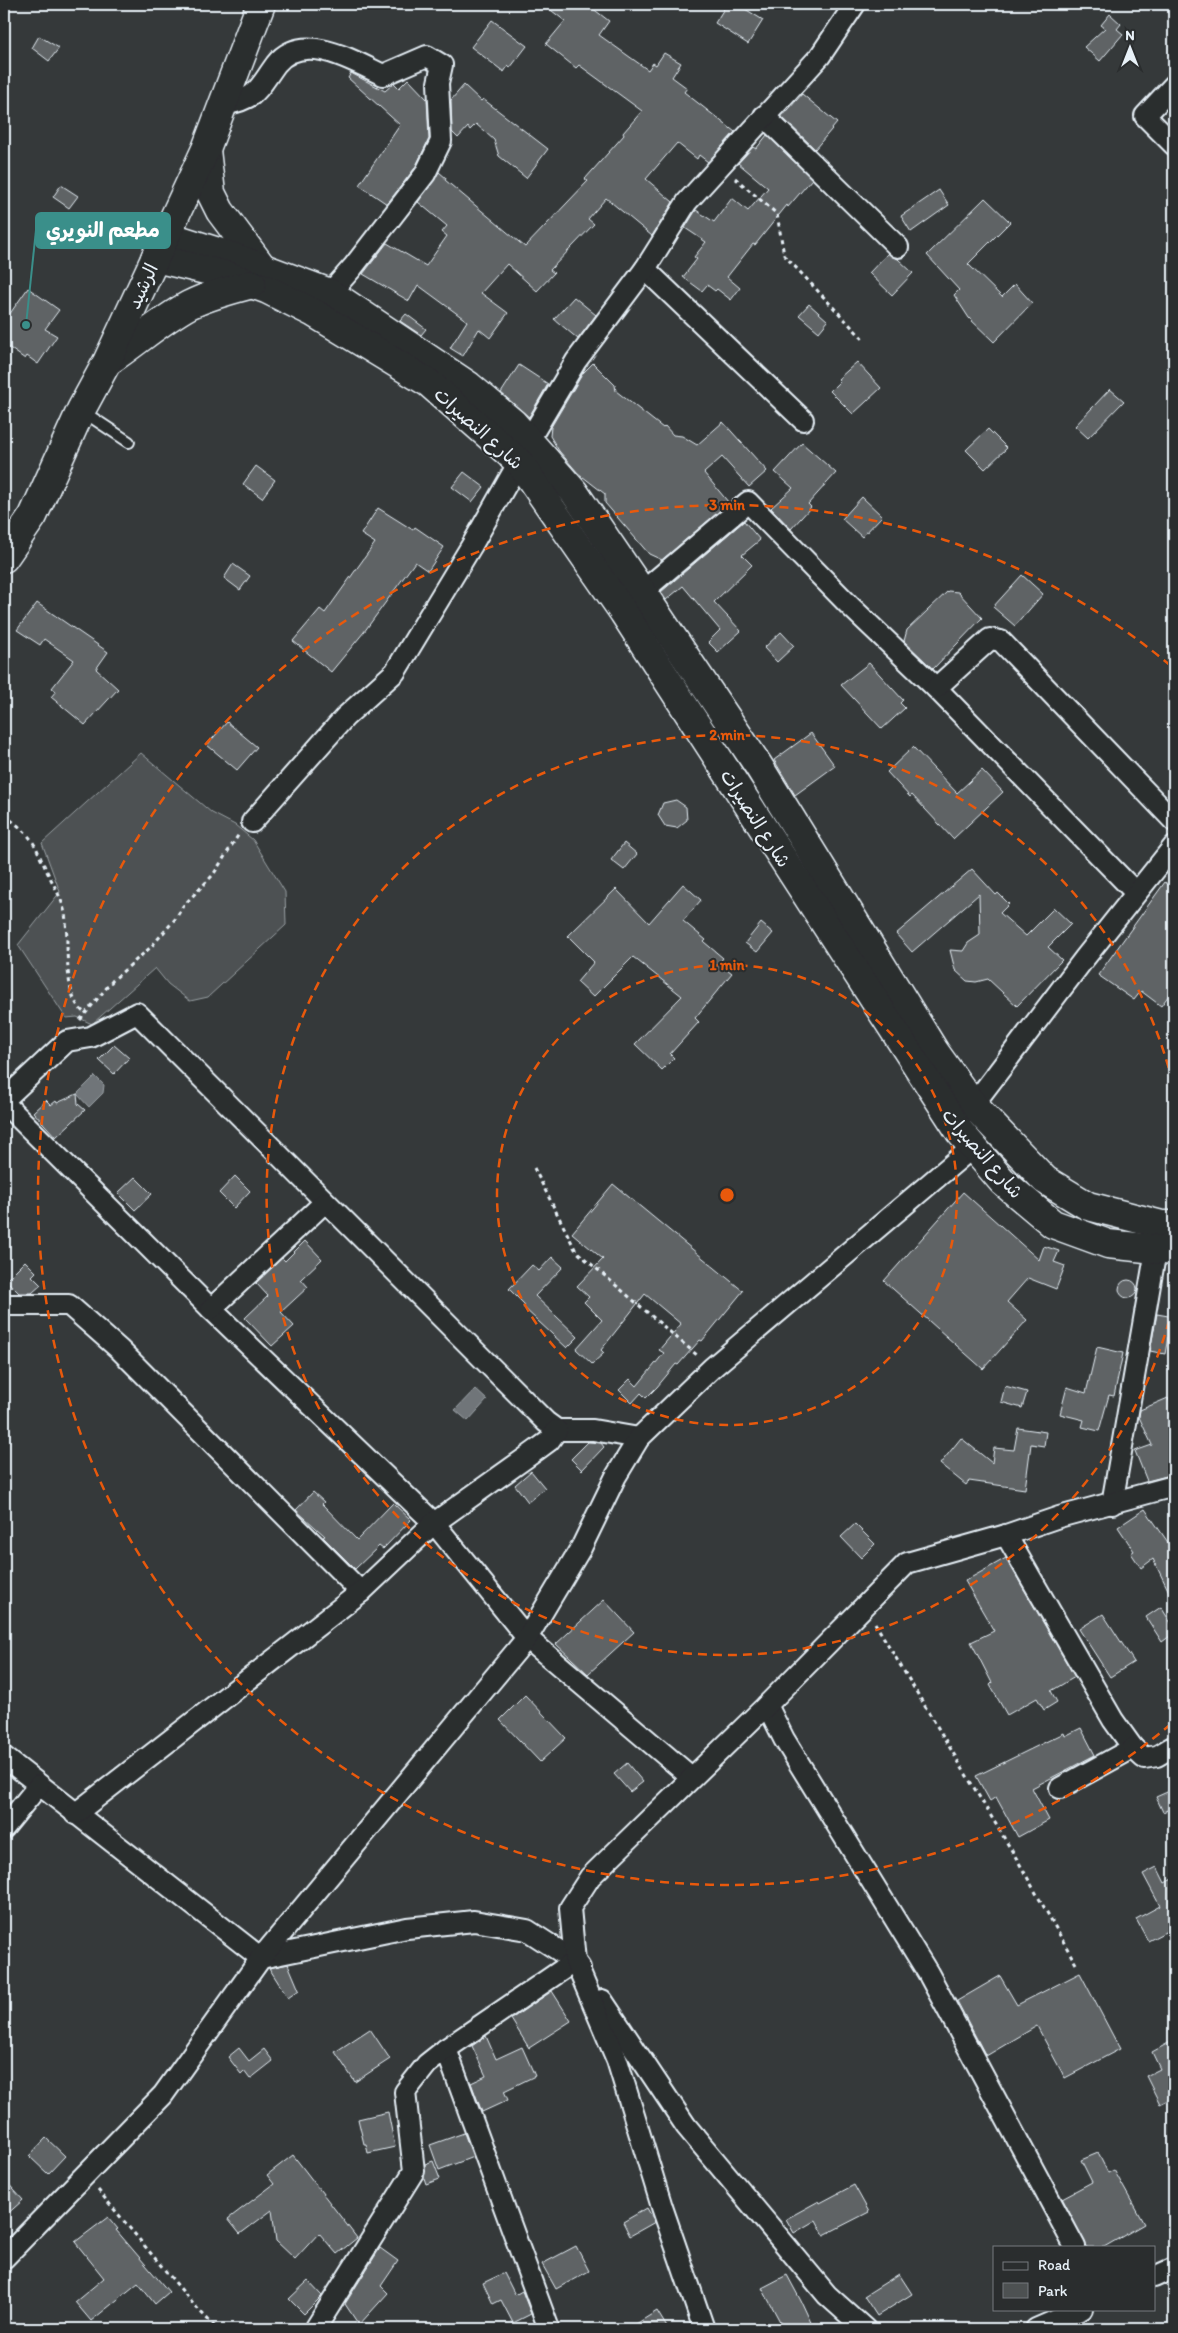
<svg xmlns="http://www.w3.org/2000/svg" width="1178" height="2333" font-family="Itim,'Playpen Sans Arabic',sans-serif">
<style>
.green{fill:#4d5152;stroke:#9aa1a5}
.water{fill:#707579;stroke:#a0a7ac}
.building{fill:#5f6365;stroke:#e8f1f8}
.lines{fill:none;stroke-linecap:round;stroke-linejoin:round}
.lane-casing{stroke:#e8f1f8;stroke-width:14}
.street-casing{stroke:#e8f1f8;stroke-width:24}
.secondary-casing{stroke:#e8f1f8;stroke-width:31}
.path{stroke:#e8f1f8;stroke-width:3;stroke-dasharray:4 4;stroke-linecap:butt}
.lane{stroke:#2a2d2e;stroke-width:10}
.street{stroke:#2a2d2e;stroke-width:20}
.secondary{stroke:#2a2d2e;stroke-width:28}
.ring{fill:none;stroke:#e8590c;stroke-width:2.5;stroke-dasharray:9 6}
.labels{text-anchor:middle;stroke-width:4;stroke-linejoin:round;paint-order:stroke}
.street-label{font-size:19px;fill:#e8f1f8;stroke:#2a2d2e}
.centre{fill:#e8590c;stroke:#2a2d2e;stroke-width:2.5}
.ring-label{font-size:15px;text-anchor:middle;font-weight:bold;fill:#e8590c;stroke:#2a2d2e;stroke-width:4;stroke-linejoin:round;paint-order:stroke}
.leader{fill:none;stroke:#3a8f8a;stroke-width:2}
.callout-dot{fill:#3a8f8a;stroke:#2a2d2e;stroke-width:2}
.callout{fill:#3a8f8a;stroke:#3a8f8a;stroke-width:2}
.callout-label{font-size:20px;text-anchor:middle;font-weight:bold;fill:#fff}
</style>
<rect width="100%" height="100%" fill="#35393a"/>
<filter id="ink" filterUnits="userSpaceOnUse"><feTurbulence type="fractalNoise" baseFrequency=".02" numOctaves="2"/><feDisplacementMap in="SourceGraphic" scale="10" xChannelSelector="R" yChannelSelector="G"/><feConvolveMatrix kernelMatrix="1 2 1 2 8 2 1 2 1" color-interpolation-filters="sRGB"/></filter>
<g filter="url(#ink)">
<!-- green -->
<path class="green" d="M141,753L212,813L235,825L253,840L285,892L286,925L208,997L190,1001L168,984L155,968L92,1024L77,1017L66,1018L18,945L60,892L42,843Z"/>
<!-- water -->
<g class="water">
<path d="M95,1076L104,1085L103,1093L89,1107L77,1094Z"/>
<path d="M475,1389L487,1400L468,1421L455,1410Z"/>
</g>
<!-- building -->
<g class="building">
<path d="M543,4H587L609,21L599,35L648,70L653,63L656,65L664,53L681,63L672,77L687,88L684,92L735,132L708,162L699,155L697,159L677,143L646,179L673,202L652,236L606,198L588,219L594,224L550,270L554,273L537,291L507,264L481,293L508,313L490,338L479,329L463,356L450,348L467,321L418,285L409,301L363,274L387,243L426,266L447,236L442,232L447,226L418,202L439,172L446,178L445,180L525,247L588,181L585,179L624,135L623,133L642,111L579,65L576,68L546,44L565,21Z"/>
<path d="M727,4H737L763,20L748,44L715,23Z"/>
<path d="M1110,14L1121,24L1117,29L1123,34L1100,61L1084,47L1105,28L1101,25Z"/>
<path d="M492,20L527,46L510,68L508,66L504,72L471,47Z"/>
<path d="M39,36L59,48L49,61L32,48Z"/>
<path d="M351,73L385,91L394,83L399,88L408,79L427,99L429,139L415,168L387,204L359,185L400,125L348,78Z"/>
<path d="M464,85L481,101L483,99L548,149L526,178L499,156L494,140L476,124L470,130L468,127L458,138L452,132L451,100Z"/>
<path d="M802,94L837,123L815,149L782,117Z"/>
<path d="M767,135L812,179L788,207L787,205L755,245L753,244L727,277L740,288L731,300L717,289L715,291L707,285L702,291L683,277L697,259L694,257L706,242L685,228L696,210L714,222L732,198L748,211L768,188L738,163L753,147L756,149Z"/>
<path d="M61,185L78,196L69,208L53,197Z"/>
<path d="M939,190L949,205L911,232L901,216Z"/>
<path d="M985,198L1010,222L968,264L1002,297L1015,284L1032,303L994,342L969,318L954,295L959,290L927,255Z"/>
<path d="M888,253L898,259L913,273L892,295L869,273Z"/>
<path d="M28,288L59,310L45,329L57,336L38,364L27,356L25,359L4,344V322Z"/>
<path d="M574,297L596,315L578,339L554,319Z"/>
<path d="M809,304L828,321L819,332L799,315Z"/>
<path d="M406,314L426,329L421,335L400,321Z"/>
<path d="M857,362L881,388L853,414L830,391L840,381L838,379Z"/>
<path d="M593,363L615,385L616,391L663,428L665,426L673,435L682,436L697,445L723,422L767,471L749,487L722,457L704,473L729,503L662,560L649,554L605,503V494L578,473L559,451L550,436L551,427L583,373Z"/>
<path d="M519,365L548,384L529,417L501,393Z"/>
<path d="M1110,389L1124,401L1088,438L1075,426Z"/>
<path d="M988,429L1007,448L985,469L966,450Z"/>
<path d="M802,443L836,473L808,504L811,507L791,529L771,508L793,488L775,472Z"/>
<path d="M256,466L275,480L262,498L243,484Z"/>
<path d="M464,472L484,487L472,502L452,487Z"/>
<path d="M862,497L882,516L862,537L842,519Z"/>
<path d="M378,508L413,530L415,527L444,547L428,571L415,562L364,632L331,672L293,641L320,609L325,613L375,543L361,534Z"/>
<path d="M744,521L760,540L742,555L752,565L714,602L741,631L718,652L708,642L720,630L683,586L666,600L661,592Z"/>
<path d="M233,564L250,576L240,590L224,578Z"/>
<path d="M1022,575L1043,594L1015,626L993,607Z"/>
<path d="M948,591L958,592L982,618L933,669L904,641L907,630Z"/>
<path d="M37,603L108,652L96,669L118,689L85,725L51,697L56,691L52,688L74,660L44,639L40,645L17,630Z"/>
<path d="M781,632L794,646L777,662L764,648Z"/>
<path d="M869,663L903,700L900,703L905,708L882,729L841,685Z"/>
<path d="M227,722L257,747L237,770L207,745Z"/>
<path d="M811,733L835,766L795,795L774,760Z"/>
<path d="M913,747L957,793L982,770L1003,792L953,839L912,795L910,797L887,772Z"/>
<path d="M676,800L686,807L687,820L677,828L665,826L658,815L663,803Z"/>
<path d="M624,843L637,854L624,870L611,860Z"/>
<path d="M972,869L996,895L998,893L1009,904L1000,913L1026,936L1054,908L1071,924L1048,947L1062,960L1017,1006L988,979L976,982L967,981L955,970L950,950L963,951L968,943L980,935L979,894L912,952L896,934Z"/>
<path d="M1165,882L1174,889V988L1161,1006L1141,991L1134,1000L1098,975Z"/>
<path d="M683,884L701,900L683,921L706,940L704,942L723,958L719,963L732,973L695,1018L699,1022L670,1054L674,1058L662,1070L635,1044L682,996L633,957L593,997L577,982L594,962L568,936L616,889L649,923Z"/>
<path d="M761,923L773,933L757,952L745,943Z"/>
<path d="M114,1045L129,1058L114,1074L99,1060Z"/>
<path d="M77,1094L78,1104L85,1110L56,1137L33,1112L46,1100L51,1105L56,1101L57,1103Z"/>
<path d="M235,1176L250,1191L234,1208L219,1193Z"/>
<path d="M135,1177L152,1194L135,1210L118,1193Z"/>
<path d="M613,1184L743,1291L702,1341L700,1340L678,1365L676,1364L657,1387L646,1398L641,1393L632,1403L619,1390L630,1379L637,1386L664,1353L659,1350L681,1324L645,1294L601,1350L604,1353L592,1364L576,1349L602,1320L584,1302L589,1297L577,1286L603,1259L572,1233Z"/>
<path d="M963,1192L1039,1260L1044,1246L1059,1251L1054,1262L1065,1266L1056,1289L1028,1278L1007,1302L1027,1320L983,1369L884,1281Z"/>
<path d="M305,1241L322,1259L301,1279L308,1287L281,1312L294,1326L272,1346L245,1318L268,1296L256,1283L282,1258L285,1261Z"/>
<path d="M552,1257L563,1267L535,1296L578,1337L567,1348L523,1307L525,1305L509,1289L532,1265L539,1271Z"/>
<path d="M25,1261L36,1272L32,1276L41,1285L32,1293H19L6,1280Z"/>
<circle cx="1128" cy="1289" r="9"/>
<path d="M1157,1314L1174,1317V1338L1168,1337L1165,1354L1150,1351Z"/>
<path d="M1097,1347L1123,1353L1114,1396L1109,1395L1099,1431L1082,1427L1084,1420L1060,1414L1067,1387L1086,1393Z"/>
<path d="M1005,1386L1027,1392L1022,1408L1001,1402Z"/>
<path d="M1168,1398L1174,1411V1474L1147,1481L1135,1451L1152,1445L1139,1417L1140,1410Z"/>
<path d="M1018,1428L1046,1432L1044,1446L1031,1444L1025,1489L969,1481L966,1485L940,1464L961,1438L992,1463L994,1448L1014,1450Z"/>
<path d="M588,1442L601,1443L604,1447L582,1470L571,1459Z"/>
<path d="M531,1471L545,1488L528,1502L515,1485Z"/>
<path d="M313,1492L324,1502L322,1504L357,1540L393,1503L411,1520L383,1549L379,1546L355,1569L323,1537L325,1536L296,1510Z"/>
<path d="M1145,1509L1174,1551V1602L1153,1559L1141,1568L1131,1553L1134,1551L1118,1527Z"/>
<path d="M855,1524L875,1544L861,1558L841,1537Z"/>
<path d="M1006,1558L1075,1677L1051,1691L1057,1702L1044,1710L1037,1698L1007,1715L990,1685L992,1683L971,1642L994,1631L965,1581Z"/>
<path d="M604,1600L634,1632L588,1674L556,1644Z"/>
<path d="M1161,1607L1174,1628V1633L1162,1642L1146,1617Z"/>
<path d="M1103,1614L1134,1662L1110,1677L1079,1629Z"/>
<path d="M525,1695L566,1738L540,1762L500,1720Z"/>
<path d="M1081,1728L1095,1755L1032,1788L1049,1820L1018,1837L996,1797L990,1801L976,1776L1064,1733L1065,1736Z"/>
<path d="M627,1763L643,1782L630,1792L614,1774Z"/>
<path d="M1174,1789V1807L1163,1812L1156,1797Z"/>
<path d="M1157,1867L1165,1883L1174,1878V1935L1171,1929L1148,1941L1136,1919L1160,1906L1143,1874Z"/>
<path d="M288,1964L299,1990L288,1998L269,1968Z"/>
<path d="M1080,1973L1120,2049L1065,2078L1037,2026L986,2056L957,2001L1000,1976L1017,2005Z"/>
<path d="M552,1991L571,2021L529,2048L511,2019Z"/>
<path d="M370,2029L390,2059L355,2082L335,2052Z"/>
<path d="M486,2036L496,2059L522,2047L535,2076L504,2091L508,2100L482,2112L471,2083L486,2076L472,2046Z"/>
<path d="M1174,2040V2097L1160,2104L1146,2076L1160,2069L1152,2052Z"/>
<path d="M239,2048L249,2061L264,2049L273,2061L250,2079L244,2071L241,2074L228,2057Z"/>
<path d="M388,2112L395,2147L368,2153L366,2144H364L358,2119Z"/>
<path d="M464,2133L473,2157L439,2170L430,2145Z"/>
<path d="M46,2138L65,2156L48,2174L29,2156Z"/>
<path d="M1098,2153L1108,2173L1114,2170L1144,2224L1104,2247H1087L1062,2198L1092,2182L1081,2160Z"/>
<path d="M293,2155L357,2238L337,2254L319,2233L295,2259L276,2241L272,2210L240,2234L228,2219L274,2184L267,2175Z"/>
<path d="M433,2161L440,2179L426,2184L424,2178L425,2164Z"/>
<path d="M4,2179L23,2200L4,2217Z"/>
<path d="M854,2185L869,2212L824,2235L816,2220L794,2233L786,2219L819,2201L820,2203Z"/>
<path d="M647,2208L655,2222L630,2236L623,2222Z"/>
<path d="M108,2217L118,2229L116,2230L169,2292L155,2304L138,2283L91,2321L75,2302L104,2278L75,2242Z"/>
<path d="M576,2246L589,2271L556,2289L542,2264Z"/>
<path d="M380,2248L398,2261L381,2286L388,2293L359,2325L345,2304Z"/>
<path d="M504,2273L515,2295L522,2291L531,2314L513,2323L501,2300L493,2304L483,2283Z"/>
<path d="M899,2274L912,2294L877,2316L864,2296Z"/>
<path d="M787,2275L801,2301L814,2329H784L762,2288Z"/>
<path d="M308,2281L322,2296L304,2314L289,2299Z"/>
<path d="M657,2311L668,2329H628Z"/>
</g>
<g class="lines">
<!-- lane casing -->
<g class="lane-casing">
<path id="lane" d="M82,411L129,442"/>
</g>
<!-- street casing -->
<g class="street-casing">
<g id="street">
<path d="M1174,85L1145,116L1174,145"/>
<path d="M224,105C258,98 257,90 276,64C303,30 353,61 383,75L427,56L442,65L438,83L441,141L425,174L353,267L330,293"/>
<path d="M764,116L898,247"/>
<path d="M645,269L803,420"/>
<path d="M529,440L576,361L645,269L687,202L820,56L855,4"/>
<path d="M642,592L748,502L850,606L936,688L1136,893"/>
<path d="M936,688L990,639L1001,641L1174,821"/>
<path d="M252,822L345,717L395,672L472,545L519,462"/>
<path d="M4,1100L67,1041L91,1037L137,1013L546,1422L557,1430H593L639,1438"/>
<path d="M4,1103L211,1309L434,1523L527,1638L691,1777"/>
<path d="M973,1105L1084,959L1174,846"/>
<path d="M4,1303L6,1305H69L120,1350L361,1592"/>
<path d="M211,1309L325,1202"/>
<path d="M1112,1504L1156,1250"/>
<path d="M1006,1535L1113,1720L1133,1748L1060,1788"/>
<path d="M767,1705L784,1739L928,1973L1075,2247"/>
<path d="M1133,1748L1144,1758L1157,1756L1174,1746"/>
<path d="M4,1757L261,1958L407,1928L474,1921L527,1930L575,1961L580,1968"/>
<path d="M75,1814L361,1592L434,1523L534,1452L549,1441L557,1430"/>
<path d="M4,1828L39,1785"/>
<path d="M602,2000L686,2126L827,2295L865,2329"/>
<path d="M446,2049L549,2329"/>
<path d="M4,2258L163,2095L261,1958L527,1638L582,1546L616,1476L639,1438L712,1368L974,1146"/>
<path d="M1154,2277L1174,2268"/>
<path d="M315,2329L414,2171L405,2092L427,2064L446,2049L575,1961"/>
<path d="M704,2329L662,2207L617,2060L575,1961L570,1908L590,1877L767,1705L907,1563L1006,1535L1059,1517L1174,1486"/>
<path d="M1036,2329L1082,2309"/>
</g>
</g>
<!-- secondary casing -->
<g class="secondary-casing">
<g id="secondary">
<path d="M206,150L211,193L220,211L262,267"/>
<path d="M165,235L234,257L330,293L469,386L513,423L574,492L642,592L758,765L935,1052L973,1105L1045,1180L1088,1206L1162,1225H1174"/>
<path d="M155,258L226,275L266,289L314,313L429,383L519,462L624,613L960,1132L1003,1182L1053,1224L1108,1244L1174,1251"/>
<path d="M110,360C137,342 160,321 189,305C209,295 230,290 252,284"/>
<path d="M4,558L33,516L81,410L107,362L206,149L261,4"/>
</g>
</g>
<!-- path -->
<g class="path">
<path d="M735,178L777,214L784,255L864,340"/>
<path d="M4,815C15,823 27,832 34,844C38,850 40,858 44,865C51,881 62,897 65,914C70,941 61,997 85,1013"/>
<path d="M80,1020L113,980L151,947L176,918L183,906L213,875L239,834"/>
<path d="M534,1168L576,1251L698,1356"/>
<path d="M875,1623L1018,1861L1076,1964"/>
<path d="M98,2190L194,2305L217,2329"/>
</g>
<!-- lane -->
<use href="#lane" class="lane"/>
<!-- street -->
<use href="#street" class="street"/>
<!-- secondary -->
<use href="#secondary" class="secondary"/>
</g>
</g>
<!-- distance rings -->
<g class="ring">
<circle cx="727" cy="1195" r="230"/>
<path d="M1173 1306A460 460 0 1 1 1173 1084"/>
<path d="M1171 1724A690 690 0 1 1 1171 666"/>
</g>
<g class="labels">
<!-- street labels -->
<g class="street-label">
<text transform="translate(142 286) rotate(-65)" y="7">الرشيد</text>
<text transform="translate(479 428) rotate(42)" y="7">شارع النصيرات</text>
<text transform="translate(756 818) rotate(57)" y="7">شارع النصيرات</text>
<text transform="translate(983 1153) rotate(49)" y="7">شارع النصيرات</text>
</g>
</g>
<circle cx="727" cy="1195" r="8" class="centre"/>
<g class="ring-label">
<text x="727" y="510">3 min</text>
<text x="727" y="740">2 min</text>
<text x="727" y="970">1 min</text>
</g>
<!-- callouts -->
<path class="leader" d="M26 325L36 230"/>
<circle class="callout-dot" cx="26" cy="325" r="5"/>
<rect class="callout" x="36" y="213" width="134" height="35" rx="5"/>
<g class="callout-label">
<text x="103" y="237">مطعم النويري</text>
</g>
<!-- margin -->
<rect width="1178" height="2333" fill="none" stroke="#2a2d2e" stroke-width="20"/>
<rect x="10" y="10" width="1158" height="2313" fill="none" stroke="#e8f1f8" stroke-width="2" filter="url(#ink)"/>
<!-- legend -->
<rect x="993" y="2246" width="162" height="65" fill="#2a2d2e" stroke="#767b7f"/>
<rect x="1003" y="2262" width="25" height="8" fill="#2a2d2e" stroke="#767b7f"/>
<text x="1038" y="2270" font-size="15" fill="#e8f1f8">Road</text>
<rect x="1003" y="2283" width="25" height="15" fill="#4d5152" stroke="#767b7f"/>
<text x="1038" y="2296" font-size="15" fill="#e8f1f8">Park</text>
<!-- north arrow -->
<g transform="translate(1130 48)" stroke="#2a2d2e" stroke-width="4" paint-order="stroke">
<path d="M0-4L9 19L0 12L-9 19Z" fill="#e8f1f8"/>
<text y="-8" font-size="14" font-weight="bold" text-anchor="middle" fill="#e8f1f8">N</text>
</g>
</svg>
